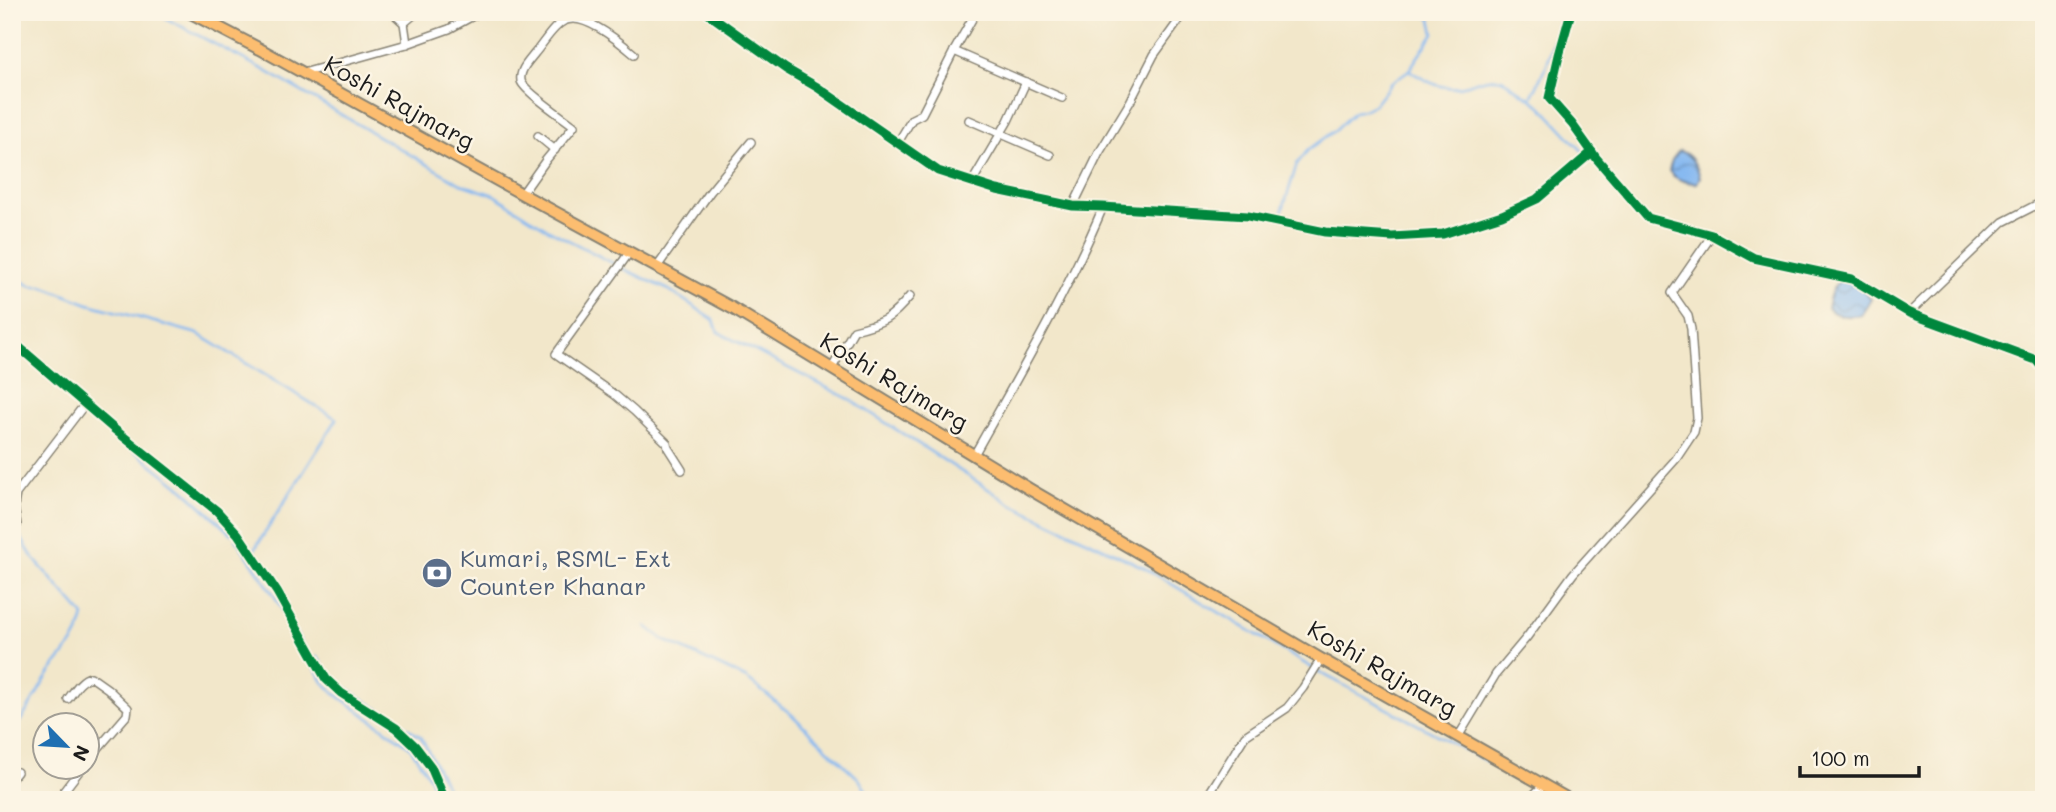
<svg xmlns="http://www.w3.org/2000/svg" width="2056" height="812" font-family="Mali,sans-serif">
<style>
.water{fill:url(#water-waves);stroke:#506a86;stroke-width:2}
.lines{fill:none;stroke-linecap:round;stroke-linejoin:round}
.stream{stroke:#83b7f1;stroke-width:2.5}
.street-casing{stroke:#878273;stroke-width:10}
.primary-casing{stroke:#878273;stroke-width:14}
.street{stroke:#fff;stroke-width:7}
.primary{stroke:#fcbd6f;stroke-width:10}
.cycleway-casing{stroke:#fcf5e5;stroke-width:13}
.cycleway{stroke:#00873e;stroke-width:9}
.labels{text-anchor:middle;stroke-width:5;stroke-linejoin:round;paint-order:stroke}
.street-label{font-size:24px;fill:#1c1c1c;stroke:#fcf5e5}
.service-label{font-size:24px;fill:#4e5e75;stroke:#fcf5e5;text-anchor:start}
</style>
<defs>
<pattern id="water-waves" width="16" height="10" patternUnits="userSpaceOnUse" patternTransform="scale(1.75)"><rect width="16" height="10" fill="#83b7f1"/><path d="M0 5q4-4 8 0t8 0" fill="none" stroke="#6a94c2"/></pattern>
</defs>
<rect width="100%" height="100%" fill="#fcf5e5"/>
<filter id="ink" filterUnits="userSpaceOnUse"><feTurbulence type="fractalNoise" baseFrequency=".0143" numOctaves="2"/><feDisplacementMap in="SourceGraphic" scale="14" xChannelSelector="R" yChannelSelector="G"/><feConvolveMatrix kernelMatrix="1 2 1 2 8 2 1 2 1" color-interpolation-filters="sRGB"/></filter>
<filter id="wash" filterUnits="userSpaceOnUse"><feTurbulence type="fractalNoise" baseFrequency=".00686" numOctaves="4" result="noise"/><feDisplacementMap in="SourceGraphic" scale="28" xChannelSelector="R" yChannelSelector="G"/><feGaussianBlur stdDeviation="1.57" result="paint"/><feColorMatrix in="noise" values="0 0 0 0 0 0 0 0 0 0 0 0 0 0 0 0 0 1.4 0 .05"/><feComposite in="paint" operator="in"/></filter>
<g filter="url(#wash)">
<rect width="100%" height="100%" fill="#f2e7ca"/>
<!-- water -->
<g class="water">
<path d="M1679,151C1691,154 1697,166 1700,177L1697,183C1689,184 1674,179 1669,171L1672,160Z"/>
<path d="M1843,278L1857,282L1871,299L1861,315C1848,317 1837,317 1827,308C1830,296 1832,285 1843,278Z"/>
</g>
<g class="lines">
<!-- stream -->
<g class="stream">
<path d="M154,12L264,70L461,184L494,195L549,230L630,272L669,290L714,320L718,332L849,399L1013,505L1143,567L1319,672L1497,767L1553,800"/>
<path d="M1409,70C1428,83 1445,92 1468,85C1479,81 1489,77 1502,79L1541,106L1585,154"/>
<path d="M1531,98L1547,64L1562,12"/>
<path d="M1282,212L1297,164L1308,150L1334,131L1354,112L1363,110L1375,104L1392,82L1409,70L1434,33L1431,19L1420,12"/>
<path d="M12,277L32,286H42L89,304L198,334L337,419L254,550"/>
<path d="M112,433L184,490L232,534"/>
<path d="M184,480L203,495"/>
<path d="M12,523L33,558L84,616C78,641 69,647 54,667C38,687 30,712 12,731"/>
<path d="M236,539L274,595L323,682L338,696L410,747L430,778L439,800"/>
<path d="M248,544L258,558"/>
<path d="M646,626L664,640L747,679L791,714L859,779L872,800"/>
<path d="M317,657L332,679L421,737L453,800"/>
</g>
</g>
</g>
<g filter="url(#ink)">
<g class="lines">
<!-- street casing -->
<g class="street-casing">
<g id="street">
<path d="M392,12L404,23L407,44"/>
<path d="M706,12L786,69L817,87L938,171L997,190L1073,206L1103,207L1248,216L1325,232L1392,237L1443,234L1502,215L1537,199L1592,152"/>
<path d="M1571,12L1559,55L1549,98L1572,124L1597,159L1648,218L1712,235L1754,258L1852,279L1909,313L2036,360L2044,370"/>
<path d="M12,19L17,12"/>
<path d="M404,23L417,12"/>
<path d="M954,51L1062,98"/>
<path d="M303,73L407,44L449,29L480,12"/>
<path d="M969,120L1050,155"/>
<path d="M538,136L555,150"/>
<path d="M897,144L912,119L922,114L954,51L976,12"/>
<path d="M972,182L1008,121L1026,82"/>
<path d="M522,194L546,160L574,126C564,118 524,91 521,81C519,70 529,61 535,53C543,44 553,26 564,21C583,11 620,42 634,54"/>
<path d="M1073,206L1099,153L1130,102L1154,55L1185,12"/>
<path d="M629,253L556,354L615,395L634,411L667,443L668,448L682,470"/>
<path d="M657,267L710,192L751,142"/>
<path d="M1909,313L2003,222L2044,201"/>
<path d="M12,341L114,429L217,511L238,534L277,592L326,679L341,693L396,728L415,746L431,767L445,800"/>
<path d="M832,368L854,330C883,323 891,319 910,296"/>
<path d="M974,455C1020,373 1067,293 1103,207"/>
<path d="M17,525L14,506L16,494L85,404"/>
<path d="M68,699C74,691 81,679 91,677L108,689L128,708L127,715L88,760"/>
<path d="M1458,737L1496,674L1527,637L1573,574L1676,459L1694,432L1697,418L1691,329L1688,316L1672,293L1712,235"/>
<path d="M12,778L17,772"/>
<path d="M57,800L83,766"/>
<path d="M1205,800L1245,736L1287,708L1303,688L1321,659"/>
<path d="M1528,800L1544,785"/>
</g>
</g>
<!-- primary casing -->
<g class="primary-casing">
<path id="primary" d="M189,12L260,49L522,194L732,308L1031,490L1321,659L1570,800"/>
</g>
<!-- street -->
<use href="#street" class="street"/>
<!-- primary -->
<use href="#primary" class="primary"/>
<!-- cycleway casing -->
<g class="cycleway-casing">
<g id="cycleway">
<path d="M706,12L786,69L817,87L938,171L997,190L1073,206L1103,207L1248,216L1325,232L1392,237L1443,234L1502,215L1537,199L1592,152"/>
<path d="M1571,12L1559,55L1549,98L1572,124L1597,159L1648,218L1712,235L1754,258L1852,279L1909,313L2036,360L2044,370"/>
<path d="M12,341L114,429L217,511L238,534L277,592L326,679L341,693L396,728L415,746L431,767L445,800"/>
</g>
</g>
<!-- cycleway -->
<use href="#cycleway" class="cycleway"/>
</g>
</g>
<!-- icons -->
<defs>
<g id="bank-disc" transform="scale(1.575)"><circle r="9.5" fill="#5c6f8a" stroke="#fcf5e5"/><path d="M-6-4H6V4H-6ZM0-2.3a2.3 2.3 0 1 0 0 4.6a2.3 2.3 0 1 0 0-4.6Z" fill="#fff"/></g>
</defs>
<g fill-rule="evenodd">
<use href="#bank-disc" x="437" y="573"/>
</g>
<g class="labels">
<!-- street labels -->
<g class="street-label">
<text transform="translate(399 103) rotate(29)" y="8">Koshi Rajmarg</text>
<text transform="translate(894 382) rotate(31)" y="8">Koshi Rajmarg</text>
<text transform="translate(1382 669) rotate(30)" y="8">Koshi Rajmarg</text>
</g>
<!-- service labels -->
<g class="service-label">
<text x="460" y="567">Kumari, RSML- Ext<tspan x="460" dy="28">Counter Khanar</tspan></text>
</g>
</g>
<!-- margin -->
<rect width="2056" height="812" fill="none" stroke="#fcf5e5" stroke-width="42"/>
<!-- north arrow -->
<g transform="translate(66 746) rotate(115)"><circle r="33" fill="#fcf5e5" stroke="#a29e95" stroke-width="2"/>
<path d="M0-5L12 26L0 18L-12 26Z" fill="#1f6fb2"/>
<text y="-10" font-size="19" font-weight="bold" text-anchor="middle" fill="#1c1c1c">N</text>
</g>
<!-- scale -->
<path d="M1800 766v10h119v-10" fill="none" stroke="#1c1c1c" stroke-width="3.5"/>
<text x="1811" y="766" font-size="21" fill="#1c1c1c" stroke="#fcf5e5" stroke-width="5" paint-order="stroke">100 m</text>
</svg>
